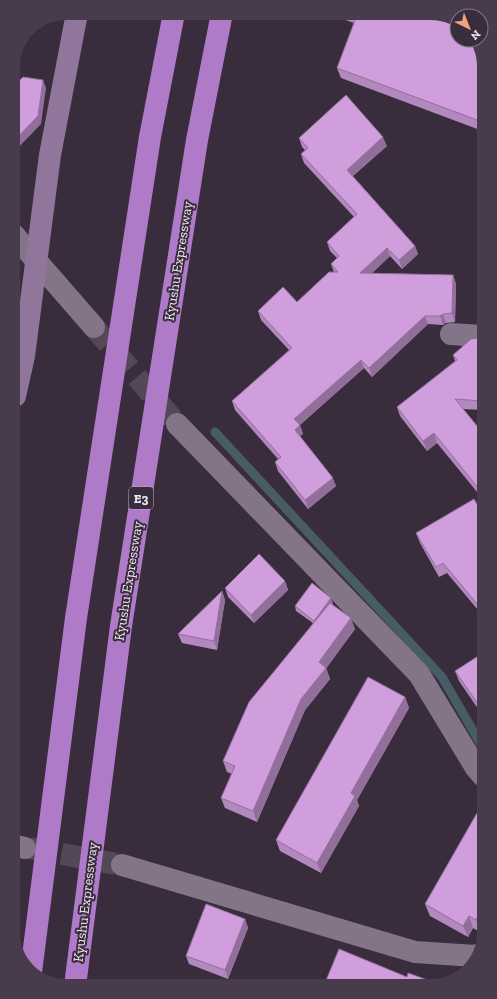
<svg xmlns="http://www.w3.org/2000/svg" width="497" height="999" font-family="'Zilla Slab',serif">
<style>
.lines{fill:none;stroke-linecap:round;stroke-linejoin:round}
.stream{stroke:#485c65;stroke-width:9}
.street-tunnel{stroke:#544858;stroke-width:22;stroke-dasharray:22 11;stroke-linecap:butt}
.street{stroke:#837487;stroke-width:22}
.secondary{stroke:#90769a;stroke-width:22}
.highway{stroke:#af7bc8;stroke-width:22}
.wall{fill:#b388be}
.shaded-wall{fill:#926f9b}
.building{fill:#d09edd;stroke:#926f9b}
.labels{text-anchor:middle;stroke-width:4;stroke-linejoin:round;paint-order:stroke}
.shield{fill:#392c3d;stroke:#b9b0bc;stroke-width:1}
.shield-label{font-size:13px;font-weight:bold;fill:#f0e8f3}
.street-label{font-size:14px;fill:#f0e8f3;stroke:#392c3d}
</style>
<rect width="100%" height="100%" fill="#392c3d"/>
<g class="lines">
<!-- stream -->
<path class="stream" d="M215,432L442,677L483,748"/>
<!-- street-tunnel -->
<g class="street-tunnel">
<path d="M94,327L177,424"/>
<path d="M29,848L122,865"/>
</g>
<!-- street -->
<g class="street">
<path d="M14,235L94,327"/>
<path d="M451,334L481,336"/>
<path d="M177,424L419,674L476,768L483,776"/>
<path d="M16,846L25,848"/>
<path d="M122,865L415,952L475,956L477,955"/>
</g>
<!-- secondary -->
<path class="secondary" d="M15,396L24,356L50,155L77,13"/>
<!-- highway -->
<g class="highway">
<path d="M31,972L76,618L150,137L174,13"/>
<path d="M75,986L121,626L197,140L222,13"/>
</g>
</g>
<!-- wall -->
<g class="wall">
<path d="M335,13H435L480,46V130L341,78L337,68L354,23L337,17Z"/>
<path d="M299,138L387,146L353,176L415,246L418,254L402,269L390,256L372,273L453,275L456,284L455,322L446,323L443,325L428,324L372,377L364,368L300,425L303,434L300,436L336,486L308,509L278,471L275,462L278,459L235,410L232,401L289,350L261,320L258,311L297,302L334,272L331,264L337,258L330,251L327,242L354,217L304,163L301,154L305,150L302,147Z"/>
<path d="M481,340L482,410L463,409L482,432V498L437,443L427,451L400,416L397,407L455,361L453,355Z"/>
<path d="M482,513L483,616L447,573L439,577L420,543L416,533Z"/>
<path d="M285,581L288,590L254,623L228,597L225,588Z"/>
<path d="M222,591L225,600L217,650L182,643L178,634Z"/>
<path d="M333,603L332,604L355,629L326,668L330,679L305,710L257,822L225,808L221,798L232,774L227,772L223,761L313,623L296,611L295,606Z"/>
<path d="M483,653V716L459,681L455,671Z"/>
<path d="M405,697L409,708L357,800L359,806L321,873L280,851L276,840Z"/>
<path d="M483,817L484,924L480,932L473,928L468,937L430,916L425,904Z"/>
<path d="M245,919L248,928L228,979L189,964L186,956Z"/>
</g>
<!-- shaded-wall -->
<g class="shaded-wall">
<path d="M43,80L46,88L41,124L13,153V142Z"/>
<path d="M383,137L387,146L350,178L347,170Z"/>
<path d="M415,246L418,254L402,269L399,260Z"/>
<path d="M387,248L390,256L364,281L360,273Z"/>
<path d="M453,275L456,284L455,322L452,313Z"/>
<path d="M443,314L446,323L443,325L440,316Z"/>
<path d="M425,316L428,324L372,377L369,368Z"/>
<path d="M361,360L364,368L297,427L294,419Z"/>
<path d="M300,425L303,434L298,438L295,430Z"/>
<path d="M434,433L437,443L427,451L423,441Z"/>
<path d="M333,478L336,486L308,509L305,500Z"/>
<path d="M285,581L288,590L254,623L251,615Z"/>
<path d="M222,591L225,600L217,650L214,641Z"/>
<path d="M331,598L333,603L316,626L314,621Z"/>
<path d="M351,618L355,629L323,673L319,662Z"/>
<path d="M326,668L330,679L305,710L257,822L253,811L301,699Z"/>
<path d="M405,697L409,708L357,800L359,806L321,873L317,863L351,793Z"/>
<path d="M481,909L484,916V924L480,932L476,920Z"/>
<path d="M469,916L473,928L468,937L463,926Z"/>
<path d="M245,919L248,928L228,979L225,970Z"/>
</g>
<!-- building -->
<g class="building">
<path d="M351,13H435L457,21V40H476L480,46V121L337,68L357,15Z"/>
<path d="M23,77L43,80L38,116L13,142V87Z"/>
<path d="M346,95L383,137L347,170L415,246L399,260L387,248L360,273L453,275L452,313L443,314L440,316H425L369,368L361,360L294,419L300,425L295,430L333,478L305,500L275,462L281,457L232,401L292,348L258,311L283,287L297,302L329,272H338L331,264L339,256L327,242L357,214L301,154L308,148L299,138Z"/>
<path d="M480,338L481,340L482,401L455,399L482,432V493L434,433L423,441L397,407L457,360L453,355L471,339Z"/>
<path d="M474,499L482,513V540H481L482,541L483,611L443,563L436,567L416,533Z"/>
<path d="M259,554L285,581L251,615L225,588Z"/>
<path d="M312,583L331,598L314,621L295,606Z"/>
<path d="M222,591L214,641L178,634Z"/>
<path d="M330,603L351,618L319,662L326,668L301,699L253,811L221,798L235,766L223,761L249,702Z"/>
<path d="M483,653V711L455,671Z"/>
<path d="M368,677L405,697L351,793L355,796L317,863L276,840Z"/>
<path d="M477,813L483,817L484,911L481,909L476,920L469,916L463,926L425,904Z"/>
<path d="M206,904L245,919L225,970L186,956Z"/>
<path d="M339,949L407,977L408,973L433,982L325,983Z"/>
</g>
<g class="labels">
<!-- shield labels -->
<rect class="shield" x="129" y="487" width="24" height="22" rx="3"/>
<g class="shield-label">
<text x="141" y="503">E3</text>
</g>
<!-- street labels -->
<g class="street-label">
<text transform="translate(178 261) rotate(-81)" y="5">Kyushu Expressway</text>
<text transform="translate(128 581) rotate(-81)" y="5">Kyushu Expressway</text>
<text transform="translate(85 902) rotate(-83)" y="5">Kyushu Expressway</text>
</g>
</g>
<!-- crop -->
<path d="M0 0H497V999H0ZM66 20H431A46 46 0 0 1 477 66V933A46 46 0 0 1 431 979H66A46 46 0 0 1 20 933V66A46 46 0 0 1 66 20Z" fill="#483b4c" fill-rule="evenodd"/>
<!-- north arrow -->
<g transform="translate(469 28) rotate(137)"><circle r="19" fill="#392c3d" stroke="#827786"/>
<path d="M0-3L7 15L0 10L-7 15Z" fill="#f1a17c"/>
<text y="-6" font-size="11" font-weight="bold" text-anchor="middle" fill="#f0e8f3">N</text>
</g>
</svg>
